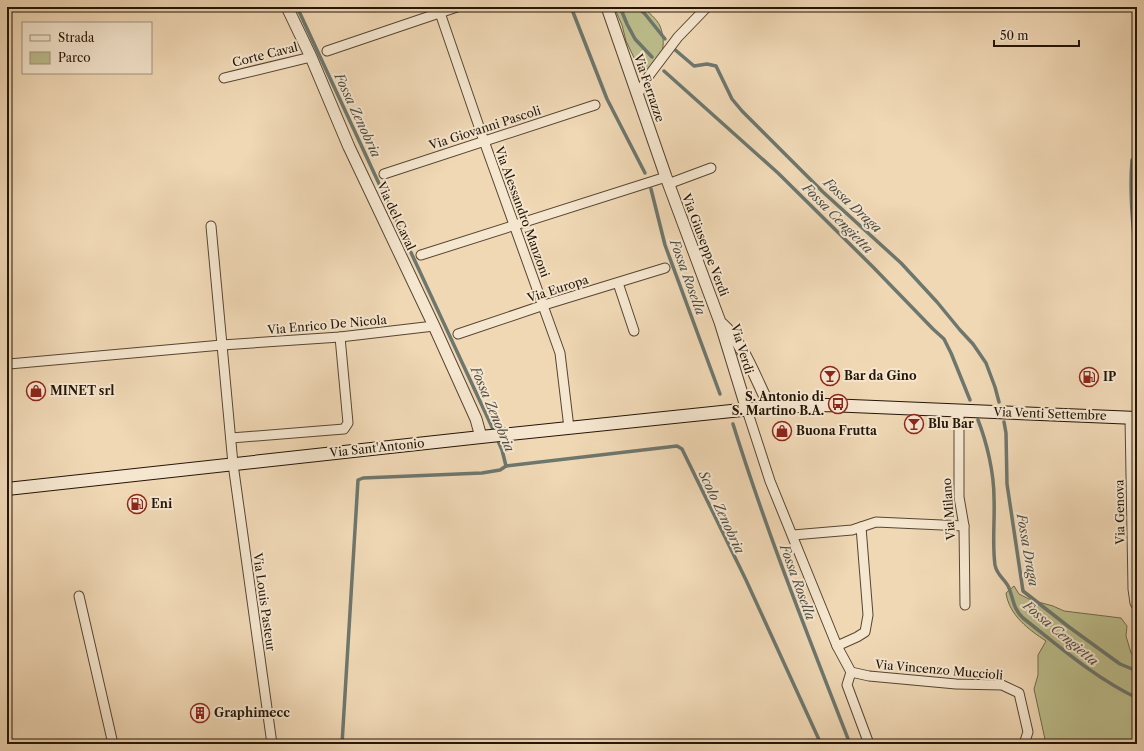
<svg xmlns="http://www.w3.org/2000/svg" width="1144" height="751" font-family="'Libre Caslon Text',serif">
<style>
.green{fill:#bcbe8c;stroke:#706a49}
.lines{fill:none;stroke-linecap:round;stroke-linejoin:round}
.stream{stroke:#6c776e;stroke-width:3.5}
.minor-casing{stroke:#574632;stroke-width:11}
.tertiary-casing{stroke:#574632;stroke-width:13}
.secondary-casing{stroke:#241506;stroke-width:14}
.minor{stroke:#f5e6cf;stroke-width:9}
.tertiary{stroke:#f5e6cf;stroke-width:11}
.secondary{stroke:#f5e6cf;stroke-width:12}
.labels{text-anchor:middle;stroke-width:4;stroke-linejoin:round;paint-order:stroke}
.street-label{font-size:12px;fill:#241506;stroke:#f5e6cf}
.poi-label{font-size:12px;font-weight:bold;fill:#241506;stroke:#f5e6cf;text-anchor:start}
.water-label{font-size:13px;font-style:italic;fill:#4e4e43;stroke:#f5e6cf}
</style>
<rect width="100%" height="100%" fill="#f0d8b5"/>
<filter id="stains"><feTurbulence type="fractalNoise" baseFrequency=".005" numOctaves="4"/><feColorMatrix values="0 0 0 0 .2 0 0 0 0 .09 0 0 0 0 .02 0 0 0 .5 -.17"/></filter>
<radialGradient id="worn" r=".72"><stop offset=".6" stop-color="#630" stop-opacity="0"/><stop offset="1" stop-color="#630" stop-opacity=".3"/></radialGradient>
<!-- green -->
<g class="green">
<path d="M614,7H643C648,12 657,19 660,26C667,43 663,64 645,72L640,70L626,41L622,25Z"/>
<path d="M1014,586L1019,594L1031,600L1053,606L1064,611L1121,618L1127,626L1126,636L1131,653L1137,659V744H1046L1034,689L1038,675V655L1046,641C1029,630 1009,615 1006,593Z"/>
</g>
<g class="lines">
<!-- stream -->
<g class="stream">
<path d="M297,7L492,427L502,450L506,466L500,470L482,473L363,478L358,480L342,744"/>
<path d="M571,7L607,99L645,173"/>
<path d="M620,7L627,24L635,39L652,57"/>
<path d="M637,7L645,14L665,39"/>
<path d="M673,48L694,66L707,64L716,66L732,99L742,111L823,192L901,263L937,302L960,330L973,344L986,363L995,387L999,402"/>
<path d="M664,71L778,173L873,267L933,329L944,339L951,353L970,400"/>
<path d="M1137,161L1132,160C1129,197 1134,234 1137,271"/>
<path d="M651,189L665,245L720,394"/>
<path d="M978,420C987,443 994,473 994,498C995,520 992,543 995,565C997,576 1006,580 1009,588C1014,601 1013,608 1023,618C1060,647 1095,678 1137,698"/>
<path d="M1004,422L1006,433L1007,484L1023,591L1069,627L1120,664L1137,671"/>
<path d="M733,424C767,533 809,638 850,744"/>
<path d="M506,466L677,446L682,449L746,580L821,744"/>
</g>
<!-- minor casing -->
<g class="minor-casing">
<g id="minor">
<path d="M438,7L484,141L560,353L569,428"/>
<path d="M327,51L457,7"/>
<path d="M224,78L311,57"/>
<path d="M638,94L650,74L678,37L707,7"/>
<path d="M384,174L595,105"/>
<path d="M668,184L711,168"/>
<path d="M211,226L233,464L272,744"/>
<path d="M421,255L666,177"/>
<path d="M618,283L634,331"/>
<path d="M458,334L544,305L665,268"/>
<path d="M9,364L222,345L340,337L434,326"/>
<path d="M747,410L770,481L837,646L851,672L869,676L956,684L1002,685L1019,693L1028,732L1024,744"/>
<path d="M959,410V497L964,526L965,605"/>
<path d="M1130,417L1133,589L1135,603L1137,606"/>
<path d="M231,438L344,429L348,423L340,337"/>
<path d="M793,535L852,530L876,522L964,526"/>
<path d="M79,596L113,744"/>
<path d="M837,646L857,637L865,632L868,615L861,527"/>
<path d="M851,672L847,685L869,744"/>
</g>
</g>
<!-- tertiary casing -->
<g class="tertiary-casing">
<g id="tertiary">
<path d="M287,7L311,57L349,147L434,326L476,419L481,437"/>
<path d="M607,7L666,177L720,322L747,410"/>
<path d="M722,324C743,342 757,382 770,407"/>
</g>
</g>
<!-- secondary casing -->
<g class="secondary-casing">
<path id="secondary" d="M7,489L481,437L770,407L828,405L1137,418"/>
</g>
<!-- minor -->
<use href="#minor" class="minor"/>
<!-- tertiary -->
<use href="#tertiary" class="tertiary"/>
<!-- secondary -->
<use href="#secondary" class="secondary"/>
</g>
<!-- icons -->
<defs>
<g id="bar-ring" transform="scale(1)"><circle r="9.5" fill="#f5e6cf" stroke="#8f2418" stroke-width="1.5"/><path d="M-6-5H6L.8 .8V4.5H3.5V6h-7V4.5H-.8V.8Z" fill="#8f2418"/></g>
<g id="fuel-ring" transform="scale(1)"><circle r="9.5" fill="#f5e6cf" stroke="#8f2418" stroke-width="1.5"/><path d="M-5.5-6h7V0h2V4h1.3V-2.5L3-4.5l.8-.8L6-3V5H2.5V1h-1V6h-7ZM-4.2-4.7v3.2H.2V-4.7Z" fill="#8f2418"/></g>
<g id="shop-ring" transform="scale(1)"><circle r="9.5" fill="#f5e6cf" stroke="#8f2418" stroke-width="1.5"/><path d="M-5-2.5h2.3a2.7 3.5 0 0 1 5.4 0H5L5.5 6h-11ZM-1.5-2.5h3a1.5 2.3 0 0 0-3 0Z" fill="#8f2418"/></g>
<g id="bus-ring" transform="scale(1)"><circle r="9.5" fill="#f5e6cf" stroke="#8f2418" stroke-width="1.5"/><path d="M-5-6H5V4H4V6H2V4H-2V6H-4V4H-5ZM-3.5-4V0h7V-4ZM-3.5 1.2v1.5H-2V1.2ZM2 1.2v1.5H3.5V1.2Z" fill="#8f2418"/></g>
<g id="building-ring" transform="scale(1)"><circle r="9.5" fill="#f5e6cf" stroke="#8f2418" stroke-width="1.5"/><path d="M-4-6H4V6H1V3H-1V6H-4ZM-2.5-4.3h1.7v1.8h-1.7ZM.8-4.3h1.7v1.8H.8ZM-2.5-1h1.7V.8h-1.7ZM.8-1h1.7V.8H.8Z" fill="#8f2418"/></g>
</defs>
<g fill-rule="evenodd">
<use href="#bar-ring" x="830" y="376"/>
<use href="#fuel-ring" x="1089" y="377"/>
<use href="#shop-ring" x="36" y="391"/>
<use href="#bus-ring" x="838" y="404"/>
<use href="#bar-ring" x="914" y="424"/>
<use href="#shop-ring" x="782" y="431"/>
<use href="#fuel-ring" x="137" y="504"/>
<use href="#building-ring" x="200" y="713"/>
</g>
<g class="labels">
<!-- street labels -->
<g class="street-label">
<text transform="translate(265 55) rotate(-14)" y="4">Corte Caval</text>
<text transform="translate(649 88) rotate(71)" y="4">Via Ferrazze</text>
<text transform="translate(485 128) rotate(-18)" y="4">Via Giovanni Pascoli</text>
<text transform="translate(522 212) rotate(70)" y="4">Via Alessandro Manzoni</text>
<text transform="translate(396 216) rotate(65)" y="4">Via del Caval</text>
<text transform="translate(705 245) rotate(69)" y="4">Via Giuseppe Verdi</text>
<text transform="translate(558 289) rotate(-18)" y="4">Via Europa</text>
<text transform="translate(327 325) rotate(-5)" y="4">Via Enrico De Nicola</text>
<text transform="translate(742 349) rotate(73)" y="4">Via Verdi</text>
<text transform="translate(1050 414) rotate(2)" y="4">Via Venti Settembre</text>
<text transform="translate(377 448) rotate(-6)" y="4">Via Sant'Antonio</text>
<text transform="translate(949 509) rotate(-94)" y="4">Via Milano</text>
<text transform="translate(1120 512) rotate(-91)" y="4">Via Genova</text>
<text transform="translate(264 602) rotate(82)" y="4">Via Louis Pasteur</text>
<text transform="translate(939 670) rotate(5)" y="4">Via Vincenzo Muccioli</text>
</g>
<!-- poi labels -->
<g class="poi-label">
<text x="844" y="380">Bar da Gino</text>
<text x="1103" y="381">IP</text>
<text x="50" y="395">MINET srl</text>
<text x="824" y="401" text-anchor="end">S. Antonio di<tspan x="824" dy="14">S. Martino B.A.</tspan></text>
<text x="928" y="428">Blu Bar</text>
<text x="796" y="435">Buona Frutta</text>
<text x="151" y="508">Eni</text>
<text x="214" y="717">Graphimecc</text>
</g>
<!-- water labels -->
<g class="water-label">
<text transform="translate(358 115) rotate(65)" y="5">Fossa Zenobria</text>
<text transform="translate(853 205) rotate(43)" y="5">Fossa Draga</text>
<text transform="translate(838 218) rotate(45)" y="5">Fossa Cengietta</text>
<text transform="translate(688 277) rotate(70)" y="5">Fossa Rosella</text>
<text transform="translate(493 409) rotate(67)" y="5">Fossa Zenobria</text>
<text transform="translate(722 512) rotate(65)" y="5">Scolo Zenobria</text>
<text transform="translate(1028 550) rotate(80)" y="5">Fossa Draga</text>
<text transform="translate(798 582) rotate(70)" y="5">Fossa Rosella</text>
<text transform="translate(1061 633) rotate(40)" y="5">Fossa Cengietta</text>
</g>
</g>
<!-- margin -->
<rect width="1144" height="751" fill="none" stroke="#f0d8b5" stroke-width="24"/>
<rect x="8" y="8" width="1128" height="735" fill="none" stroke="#241506" stroke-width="2"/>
<rect x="12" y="12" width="1120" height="727" fill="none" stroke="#241506"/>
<!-- legend -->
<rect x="22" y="22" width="130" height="52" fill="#f5e6cf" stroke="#a1927f"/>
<rect x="30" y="35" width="20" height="6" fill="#f5e6cf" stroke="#a1927f"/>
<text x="58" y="42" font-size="12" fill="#241506">Strada</text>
<rect x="30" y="52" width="20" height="12" fill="#bcbe8c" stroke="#a1927f"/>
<text x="58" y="62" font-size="12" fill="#241506">Parco</text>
<!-- scale -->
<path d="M994 40v6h85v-6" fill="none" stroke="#241506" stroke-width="2"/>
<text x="1000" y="40" font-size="12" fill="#241506" stroke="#f5e6cf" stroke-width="3" paint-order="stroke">50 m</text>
<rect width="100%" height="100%" filter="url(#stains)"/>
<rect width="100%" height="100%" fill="url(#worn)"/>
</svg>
